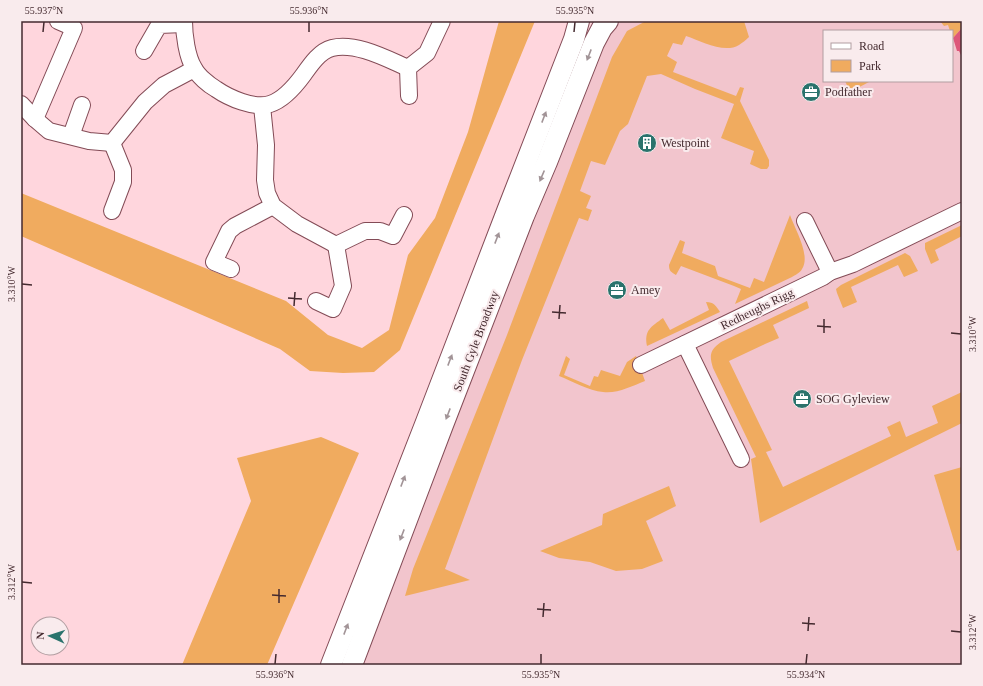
<svg xmlns="http://www.w3.org/2000/svg" width="983" height="686" font-family="'Times New Roman',serif">
<style>
.built{fill:#f2c5cd;fill-rule:evenodd}
.green{fill:#f0ab5f}
.water{fill:#dd577a}
.lines{fill:none;stroke-linecap:round;stroke-linejoin:round}
.minor-casing{stroke:#834b56;stroke-width:18}
.tertiary-casing{stroke:#834b56;stroke-width:22}
.minor{stroke:#fff;stroke-width:16}
.tertiary{stroke:#fff;stroke-width:20}
.oneway{fill:#a29497}
.ticks{fill:none;stroke:#442a2f;stroke-width:1.5}
.labels{text-anchor:middle;stroke-width:4;stroke-linejoin:round;paint-order:stroke}
.poi-label{font-size:12px;fill:#442a2f;stroke:#f9ebed;text-anchor:start}
.street-label{font-size:12px;fill:#442a2f;stroke:#f9ebed}
.neatline{fill:none;stroke:#442a2f;stroke-width:1.5}
.ticks-label{font-size:10px;text-anchor:middle;fill:#442a2f}
</style>
<rect width="100%" height="100%" fill="#ffd6dd"/>
<!-- built -->
<path class="built" d="M603,21H962V665H364L387,599ZM824,31H952V81H824Z"/>
<!-- green -->
<g class="green">
<path d="M499,21H535L400,350L374,372L343,373L310,371L280,349L21,236V193L286,301L328,335L362,348L389,330L408,255L435,218L468,132Z"/>
<path d="M646,21H744L749,37C746,40 742,43 739,45C724,54 701,41 686,36L682,45L673,43L667,56L677,62L673,72L736,96L740,87L744,88L740,101L769,160V166L767,169H761L750,164L754,151L721,138L734,104L695,89L661,74L647,76L628,124L620,131L605,165L591,161L580,191L591,196L586,208L592,210L588,221L579,218L522,360L445,569L470,580L405,596L413,569L507,335L612,57L627,31Z"/>
<path d="M940,21H962V29H961L953,38L952,31H950L948,25L944,26Z"/>
<path d="M845,81H870L869,82L850,92Z"/>
<path d="M790,215C795,229 811,256 802,269C800,273 795,275 792,277L735,304L741,289L734,286L681,266L676,275C671,272 669,271 669,265L680,240L685,242L682,253L715,266L718,276L750,288L754,278L764,282Z"/>
<path d="M962,225V236L935,250L939,260L931,264L925,249V243Z"/>
<path d="M905,253L910,256L918,271L904,277L898,265L851,287L857,302L843,308L837,293L836,289L841,285Z"/>
<path d="M807,301L809,308L773,325L779,338L765,344L729,361L772,450L766,452L783,487L891,436L887,427L900,421L906,437L938,423L932,406L962,392V423L760,523L751,459L756,457L713,368C709,355 710,350 721,342Z"/>
<path d="M706,302C714,302 716,306 720,312L647,346C644,330 651,327 663,318L670,330L709,310Z"/>
<path d="M566,356L570,359L564,375L590,386L594,376L598,377L601,370L620,376L627,362L636,356L645,381C632,386 617,394 603,392C589,391 572,381 559,376Z"/>
<path d="M321,437L359,453L267,665H182L251,501L237,458Z"/>
<path d="M962,467V549L957,551L934,475Z"/>
<path d="M669,486L676,506L646,521L663,561L642,569L616,571L590,562L559,558L540,551L602,525L603,514Z"/>
</g>
<!-- water -->
<path class="water" d="M961,29H962V57L959,51H957L953,38Z"/>
<g class="lines">
<!-- minor casing -->
<g class="minor-casing">
<g id="minor">
<path d="M184,21C184,35 187,57 194,68C198,76 209,85 216,89C229,98 254,109 270,104C283,100 296,85 304,74C311,64 320,51 332,48C356,42 387,59 408,68"/>
<path d="M144,51L159,25L184,24"/>
<path d="M409,96L408,68L427,53L442,21"/>
<path d="M21,104L35,119L49,131L89,141L112,143L145,102L164,85L183,75L194,69"/>
<path d="M262,106L266,145L265,180L267,193L273,206L297,224L336,245L365,231H380L393,236L404,215"/>
<path d="M35,119L74,28L58,21"/>
<path d="M71,136L82,105"/>
<path d="M112,143L123,170V182L112,211"/>
<path d="M805,221L830,272"/>
<path d="M231,269L214,262L229,231L235,226L273,206"/>
<path d="M316,301L333,309L343,286L336,245"/>
<path d="M685,344L741,459"/>
<path d="M641,365L823,277L830,272L853,264L962,211"/>
</g>
</g>
<!-- tertiary casing -->
<g class="tertiary-casing">
<g id="tertiary">
<path d="M331,665L426,422L507,211L574,39L579,21"/>
<path d="M352,665L443,425L524,216L547,162L594,43L602,28L608,21"/>
</g>
</g>
<!-- minor -->
<use href="#minor" class="minor"/>
<!-- tertiary -->
<use href="#tertiary" class="tertiary"/>
</g>
<!-- one-way arrows -->
<defs><path id="oneway-solid" d="M-6-.8H1V-3.2L6.5 0L1 3.2V.8H-6Z"/></defs>
<g class="oneway">
<use href="#oneway-solid" transform="translate(589 55) rotate(111)"/>
<use href="#oneway-solid" transform="translate(544 117) rotate(-69)"/>
<use href="#oneway-solid" transform="translate(542 176) rotate(113)"/>
<use href="#oneway-solid" transform="translate(497 238) rotate(-69)"/>
<use href="#oneway-solid" transform="translate(450 360) rotate(-69)"/>
<use href="#oneway-solid" transform="translate(448 414) rotate(111)"/>
<use href="#oneway-solid" transform="translate(403 481) rotate(-69)"/>
<use href="#oneway-solid" transform="translate(402 535) rotate(111)"/>
<use href="#oneway-solid" transform="translate(346 629) rotate(-69)"/>
</g>
<!-- ticks -->
<path class="ticks" d="M43,32L44,22M309,32V22M574,32L575,22M22,284L32,285M288,298L302,299M294,306L295,292M552,312L566,313M559,319L560,305M817,326L831,327M824,333V319M951,333L961,334M22,582L32,583M272,595L286,596M279,603V589M537,609L551,610M543,617L544,603M802,623L815,624M808,631L809,617M951,631L961,632M275,664L276,654M541,664V654M806,664L807,654"/>
<!-- icons -->
<defs>
<g id="office-disc" transform="scale(1)"><circle r="9.5" fill="#2a736c" stroke="#f9ebed"/><path d="M-6-3h4V-5.5h4V-3h4V5H-6ZM-1-4.5V-3h2v-1.5ZM-6 0V1H6V0Z" fill="#fff"/></g>
<g id="building-disc" transform="scale(1)"><circle r="9.5" fill="#2a736c" stroke="#f9ebed"/><path d="M-4-6H4V6H1V3H-1V6H-4ZM-2.5-4.3h1.7v1.8h-1.7ZM.8-4.3h1.7v1.8H.8ZM-2.5-1h1.7V.8h-1.7ZM.8-1h1.7V.8H.8Z" fill="#fff"/></g>
</defs>
<g fill-rule="evenodd">
<use href="#office-disc" x="811" y="92"/>
<use href="#building-disc" x="647" y="143"/>
<use href="#office-disc" x="617" y="290"/>
<use href="#office-disc" x="802" y="399"/>
</g>
<g class="labels">
<!-- poi labels -->
<g class="poi-label">
<text x="825" y="96">Podfather</text>
<text x="661" y="147">Westpoint</text>
<text x="631" y="294">Amey</text>
<text x="816" y="403">SOG Gyleview</text>
</g>
<!-- street labels -->
<g class="street-label">
<text transform="translate(757 309) rotate(-26)" y="4">Redheughs Rigg</text>
<text transform="translate(476 341) rotate(-69)" y="4">South Gyle Broadway</text>
</g>
</g>
<!-- border -->
<rect width="983" height="686" fill="none" stroke="#f9ebed" stroke-width="44"/>
<!-- legend -->
<rect x="823" y="30" width="130" height="52" fill="#f9ebed" stroke="#b19ea1"/>
<rect x="831" y="43" width="20" height="6" fill="#ffffff" stroke="#b19ea1"/>
<text x="859" y="50" font-size="12" fill="#442a2f">Road</text>
<rect x="831" y="60" width="20" height="12" fill="#f0ab5f" stroke="#b19ea1"/>
<text x="859" y="70" font-size="12" fill="#442a2f">Park</text>
<!-- north arrow -->
<g transform="translate(50 636) rotate(273)"><circle r="19" fill="#f9ebed" stroke="#b19ea1"/>
<path d="M0-3L7 15L0 10L-7 15Z" fill="#2a736c"/>
<text y="-6" font-size="11" font-weight="bold" text-anchor="middle" fill="#442a2f">N</text>
</g>
<rect x="22" y="22" width="939" height="642" class="neatline"/>
<g class="ticks-label">
<text x="44" y="14">55.937°N</text>
<text x="309" y="14">55.936°N</text>
<text x="575" y="14">55.935°N</text>
<text transform="translate(11 284) rotate(-90)" y="4">3.310°W</text>
<text transform="translate(972 334) rotate(-90)" y="4">3.310°W</text>
<text transform="translate(11 582) rotate(-90)" y="4">3.312°W</text>
<text transform="translate(972 632) rotate(-90)" y="4">3.312°W</text>
<text x="275" y="678">55.936°N</text>
<text x="541" y="678">55.935°N</text>
<text x="806" y="678">55.934°N</text>
</g>
</svg>
